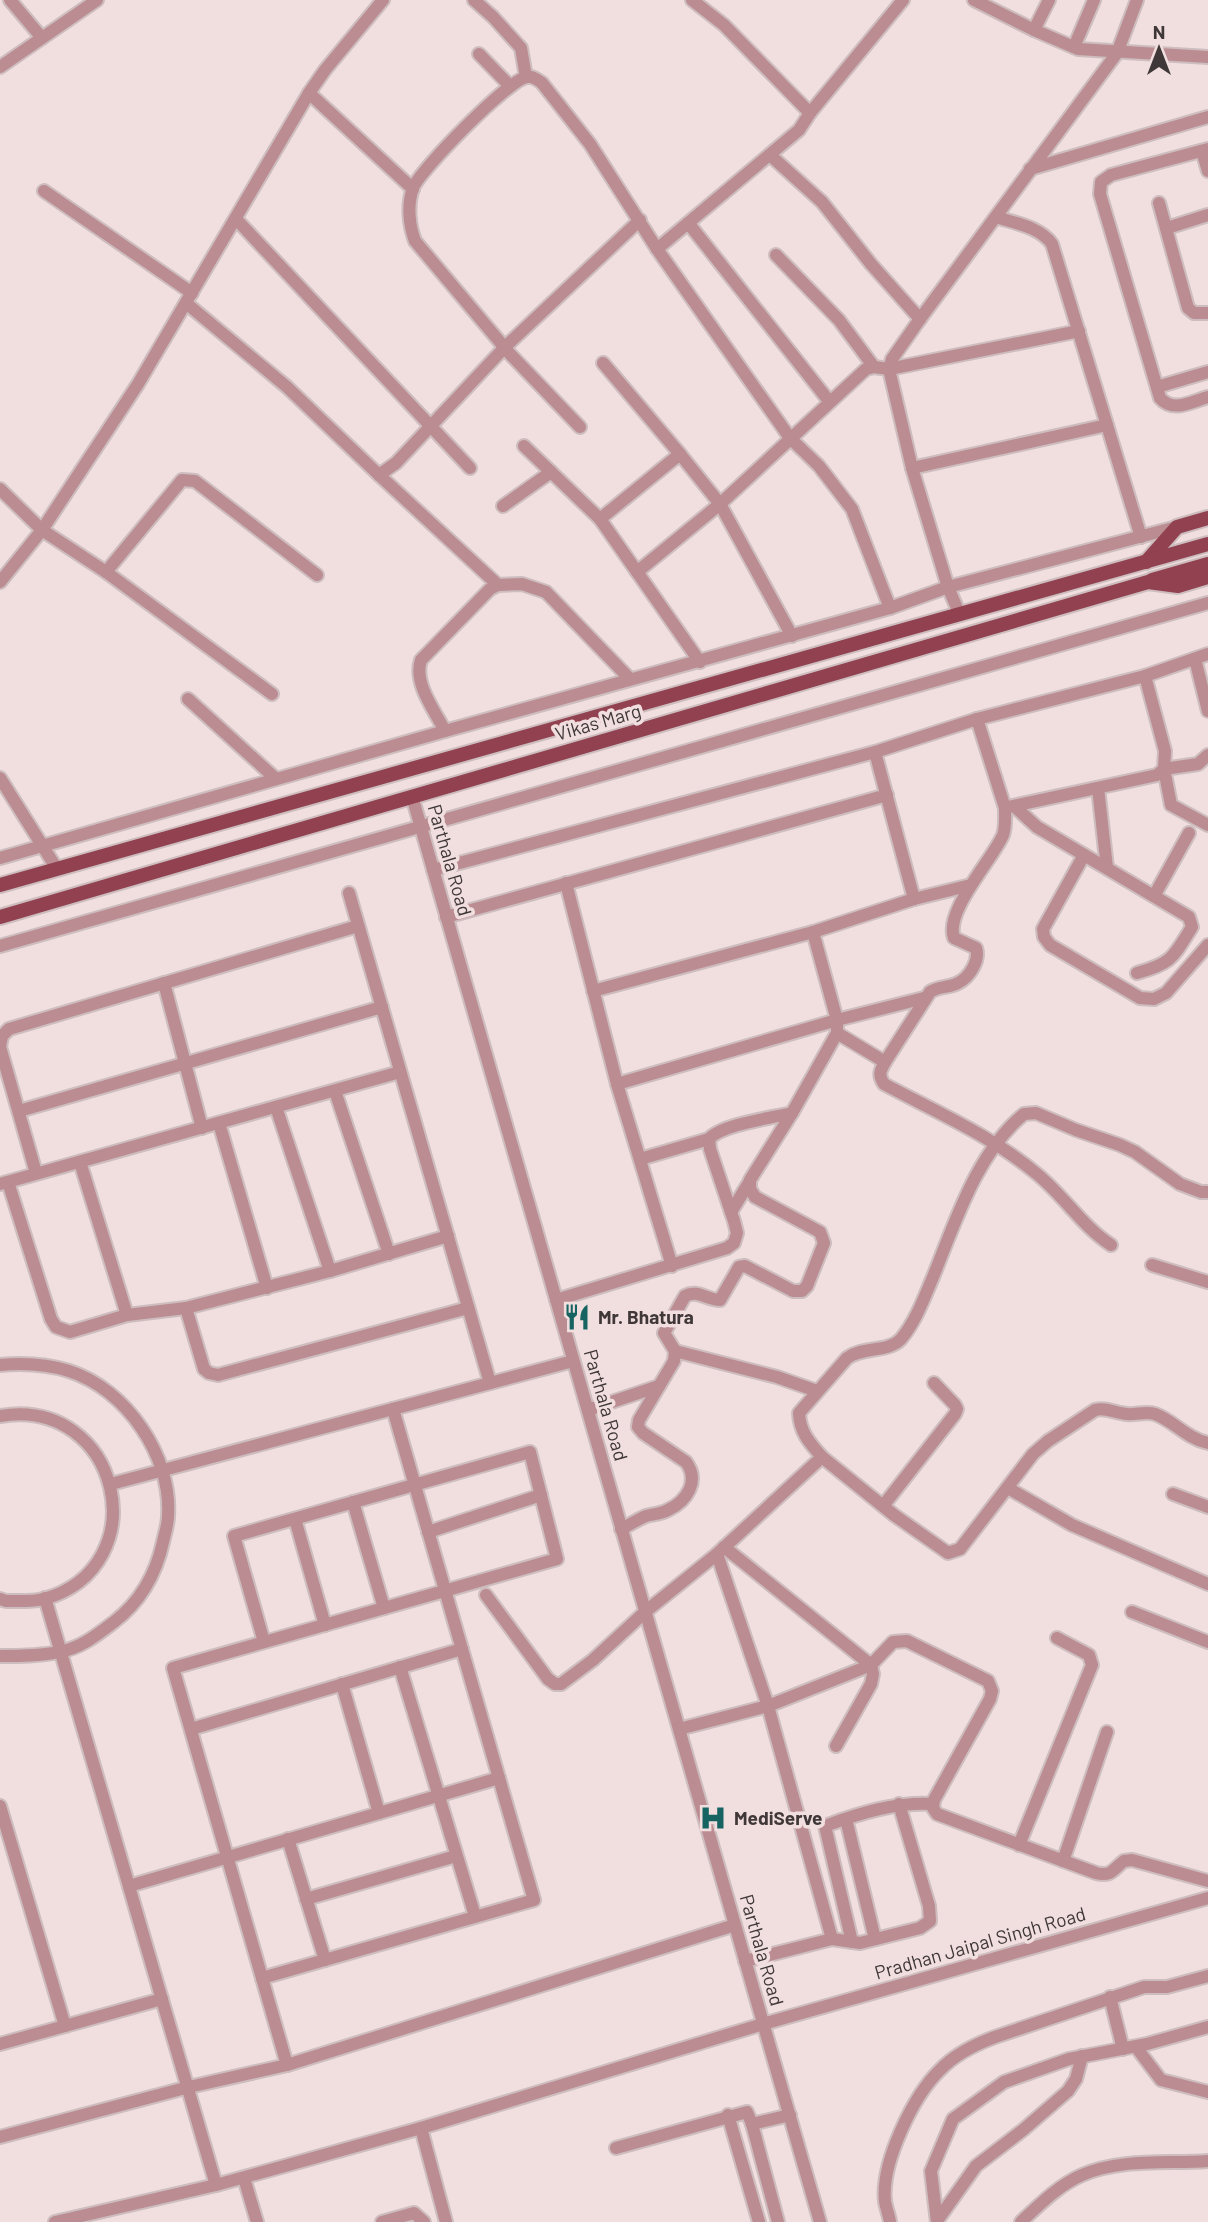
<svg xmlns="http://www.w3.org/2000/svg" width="1208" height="2222" font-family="Barlow,sans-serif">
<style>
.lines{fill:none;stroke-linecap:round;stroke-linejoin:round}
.minor-casing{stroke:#cdbdbe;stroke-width:16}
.major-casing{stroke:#cdbdbe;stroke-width:18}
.minor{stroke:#bb8c91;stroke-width:12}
.major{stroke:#91414f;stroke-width:14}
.labels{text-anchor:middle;stroke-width:7;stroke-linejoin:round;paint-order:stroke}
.street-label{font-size:19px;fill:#3f3738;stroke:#f1dedf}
.poi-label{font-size:19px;font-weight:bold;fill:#3f3738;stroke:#f1dedf;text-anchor:start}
</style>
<rect width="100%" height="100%" fill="#f1dedf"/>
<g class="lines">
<!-- minor casing -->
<g class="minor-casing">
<g id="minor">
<path d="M10,0L42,38"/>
<path d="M474,0L493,17L521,48L526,77"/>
<path d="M692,0L724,25L810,113"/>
<path d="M974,0L1034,30L1078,49L1208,57"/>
<path d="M1034,30L1049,0"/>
<path d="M1074,47L1094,0"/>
<path d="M479,54L510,86"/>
<path d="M0,67L97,0"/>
<path d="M309,93L413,189"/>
<path d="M1208,149L1111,175L1101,182L1100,194L1160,398C1173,413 1191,402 1208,397"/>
<path d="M1202,151L1208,171"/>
<path d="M770,155L822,202L871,264L920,319"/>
<path d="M1030,169L1208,117"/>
<path d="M44,191L192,293"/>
<path d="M1159,203L1188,308L1194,313H1208"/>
<path d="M996,217C1015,223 1040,227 1052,244L1141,537"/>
<path d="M236,219L470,468"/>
<path d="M689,224L829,401"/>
<path d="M1167,228L1208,215"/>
<path d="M657,249L799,130L810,113L903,0"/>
<path d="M776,255L839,320L874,367"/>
<path d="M186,303L287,387L379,475L498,585"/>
<path d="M603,363L680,454"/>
<path d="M1157,387L1208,372"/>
<path d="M580,427L510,354L415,241C409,225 407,205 413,188C420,170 509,79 527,77C533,76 538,80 542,83L590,144L657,249L790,438L819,466L852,509L890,608"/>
<path d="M524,446L600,519L700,662"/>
<path d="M912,468L1107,425"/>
<path d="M379,475L396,463L505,347L640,220"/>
<path d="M0,489L42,530L106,572L272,694"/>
<path d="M503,506L551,472"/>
<path d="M600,519L680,454L720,504L792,636"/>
<path d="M106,572L182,480L195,481L317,575"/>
<path d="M637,572L720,504L866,369L874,367L889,369L1079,331"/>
<path d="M0,582L42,530L138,384L309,93L325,70L383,0"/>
<path d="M960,615L948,587L912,468L889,369L892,359L920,319L1117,53L1137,0"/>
<path d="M1195,659L1208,711"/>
<path d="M188,699L275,778"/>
<path d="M977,719L1005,808C1005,817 1006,827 1003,835C993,859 944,911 954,938L976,948C980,960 970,977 958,983C949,988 939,986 930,992L885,1062C880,1071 878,1075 884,1084C936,1112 992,1136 1037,1174C1064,1196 1082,1226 1111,1245"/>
<path d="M445,731C435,711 413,683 421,660L490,589L498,585L522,584L546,592L630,679"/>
<path d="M875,752L914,899"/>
<path d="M1208,755L1198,764L1164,769L1171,805L1208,825"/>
<path d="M0,778L57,869"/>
<path d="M1098,788L1107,868"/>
<path d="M412,796L820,2222"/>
<path d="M1014,806L1037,827L1189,917L1192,927C1173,957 1173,963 1137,973"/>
<path d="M1008,807L1157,775L1164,769L1165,751L1145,676"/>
<path d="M1084,855L1043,929L1044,937L1050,945L1140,998L1154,999L1166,993L1208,945"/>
<path d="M0,858L445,731L890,608L948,587L1177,527"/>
<path d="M433,870L875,752L977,719L1145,676L1208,654"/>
<path d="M566,883L617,1084L672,1266"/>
<path d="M349,893L490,1383"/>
<path d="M1154,896L1189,833"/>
<path d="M446,917L887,795"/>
<path d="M0,946L1208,603"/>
<path d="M164,983L202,1128"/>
<path d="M593,991L813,932L914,899L971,885"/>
<path d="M837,1033L885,1062"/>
<path d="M617,1084L837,1020L924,998"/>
<path d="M335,1091L389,1254"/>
<path d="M276,1107L330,1271"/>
<path d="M19,1111L382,1007"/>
<path d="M219,1123L267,1288"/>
<path d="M640,1159L709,1139"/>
<path d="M80,1162L127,1315"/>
<path d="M36,1173L0,1047L2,1036L9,1029L358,926"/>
<path d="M8,1182L51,1319L56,1327L70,1332L127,1315L186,1308L330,1271L448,1236"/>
<path d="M0,1184L400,1072"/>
<path d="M731,1212L750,1181"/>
<path d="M1152,1265L1208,1282"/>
<path d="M556,1300L727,1248L734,1243L737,1233L734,1221L710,1149L709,1139C722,1124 772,1118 792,1113"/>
<path d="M186,1308L204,1369L209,1373L218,1375L468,1308"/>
<path d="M675,1351L777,1377L817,1391"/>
<path d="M0,1365C23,1363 46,1364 69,1371C126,1389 172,1456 168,1516C168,1524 165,1533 163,1542C156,1574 140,1602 114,1622C97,1635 81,1648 59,1652C39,1656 20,1656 0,1656"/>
<path d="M588,1410L659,1386"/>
<path d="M0,1416C120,1396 159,1566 44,1599C32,1602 18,1601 6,1601L0,1599"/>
<path d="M822,1457L894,1515L948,1553L960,1549L1033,1454L1048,1441L1095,1410C1106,1407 1115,1413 1127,1414C1136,1415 1146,1411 1155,1414C1174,1421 1186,1438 1208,1443"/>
<path d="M111,1484L573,1361"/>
<path d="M1008,1488L1072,1525L1208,1584"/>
<path d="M1173,1494L1208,1507"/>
<path d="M353,1502L384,1608"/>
<path d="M883,1506L955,1414L957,1409L955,1405L934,1383"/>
<path d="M295,1519L325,1625"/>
<path d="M621,1529C630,1525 638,1519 646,1516C653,1514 661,1514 668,1510C687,1501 700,1481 686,1462L643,1433L638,1427L639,1420L674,1361L675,1351L664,1333L685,1296C697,1289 707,1300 720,1300L739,1267L745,1266L793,1291H802L807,1286L824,1243L820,1232L755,1197L750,1189V1180L792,1113L837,1033V1020L813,932"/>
<path d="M428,1532L541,1495"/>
<path d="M724,1547L871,1665L873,1674L871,1684L836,1746"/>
<path d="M717,1554L768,1706L832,1939L745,1961"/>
<path d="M486,1595L548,1679L555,1684H561L593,1660L645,1612L717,1554L822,1457C810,1443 800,1433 799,1413L847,1358C863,1346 888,1353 901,1339C916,1321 924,1298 933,1277C955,1223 977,1152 1024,1114L1036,1113L1076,1130L1120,1145L1135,1152L1180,1184L1201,1192H1208"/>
<path d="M45,1598L216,2185"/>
<path d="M1132,1612L1208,1642"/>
<path d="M264,1642L234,1536L530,1452L557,1559L173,1668L287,2065"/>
<path d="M400,1667L475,1916"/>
<path d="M342,1684L379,1813"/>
<path d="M191,1729L462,1649"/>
<path d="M679,1729L768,1706L871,1665L893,1642L907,1641L988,1681L992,1691L990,1699L934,1800L933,1808L937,1814L1096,1873C1112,1877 1113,1869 1124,1861L1132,1860L1208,1881"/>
<path d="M0,1806L65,2026"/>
<path d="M846,1819L875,1939"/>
<path d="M288,1839L325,1960"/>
<path d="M1019,1845L1092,1665L1089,1655L1057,1638"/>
<path d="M1063,1861L1107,1732"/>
<path d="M129,1886L499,1778"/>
<path d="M306,1899L456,1856"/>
<path d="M832,1939L860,1943L920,1928L930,1921L929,1906L899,1804"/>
<path d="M852,1942L825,1826C860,1813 895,1802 933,1804"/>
<path d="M262,1978L534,1900L393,1409"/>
<path d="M1110,1997L1123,2049"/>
<path d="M0,2044L162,1999"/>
<path d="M1136,2047L1161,2080L1208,2092"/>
<path d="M728,2115L759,2222"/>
<path d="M752,2124L790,2115"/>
<path d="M421,2128L446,2222"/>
<path d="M0,2137L189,2087L287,2065L735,1925"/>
<path d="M616,2148L747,2112L752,2124L778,2222"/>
<path d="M244,2178L257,2222"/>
<path d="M937,2221L976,2166L1023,2130L1068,2091L1076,2079L1082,2056"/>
<path d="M55,2222L216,2185L421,2128L763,2024L1208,1898"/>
<path d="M382,2222L414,2213L424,2222"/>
<path d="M890,2222C889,2215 886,2208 885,2201C881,2163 913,2096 940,2070C954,2055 976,2044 995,2037L1144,1987H1167L1208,1976"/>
<path d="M937,2222L931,2171L953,2119L1004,2082L1069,2059L1147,2044L1208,2027"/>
<path d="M1021,2222C1039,2205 1059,2185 1082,2175C1121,2158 1167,2164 1208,2161"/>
</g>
</g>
<!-- major casing -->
<g class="major-casing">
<g id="major">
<path d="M1146,562L1177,527L1208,518"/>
<path d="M1152,580L1208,564"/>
<path d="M0,885L1208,544"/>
<path d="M0,917L1148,582L1178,586L1208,577"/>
</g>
</g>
<!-- minor -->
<use href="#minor" class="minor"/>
<!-- major -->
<use href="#major" class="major"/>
</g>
<!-- icons -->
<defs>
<g id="restaurant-bare" transform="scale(2.1)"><path d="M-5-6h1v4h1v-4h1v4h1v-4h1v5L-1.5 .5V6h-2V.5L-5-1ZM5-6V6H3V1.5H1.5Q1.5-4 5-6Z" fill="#166462" stroke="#f1dedf" stroke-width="2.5" paint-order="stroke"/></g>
<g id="hospital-bare" transform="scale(2.1)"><path d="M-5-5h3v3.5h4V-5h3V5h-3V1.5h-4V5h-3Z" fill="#166462" stroke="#f1dedf" stroke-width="2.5" paint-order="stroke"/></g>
</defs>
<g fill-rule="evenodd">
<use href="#restaurant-bare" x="577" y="1317"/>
<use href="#hospital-bare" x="713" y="1818"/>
</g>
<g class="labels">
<!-- street labels -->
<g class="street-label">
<text transform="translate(598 722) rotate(-16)" y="7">Vikas Marg</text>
<text transform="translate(450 860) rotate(74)" y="7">Parthala Road</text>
<text transform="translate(606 1405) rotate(74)" y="7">Parthala Road</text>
<text transform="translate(980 1943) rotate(-16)" y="7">Pradhan Jaipal Singh Road</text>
<text transform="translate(762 1950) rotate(74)" y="7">Parthala Road</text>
</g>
<!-- poi labels -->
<g class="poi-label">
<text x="598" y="1324">Mr. Bhatura</text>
<text x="734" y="1825">MediServe</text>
</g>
</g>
<!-- north arrow -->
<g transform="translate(1159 49)" stroke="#f1dedf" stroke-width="5" paint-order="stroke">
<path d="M0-5L12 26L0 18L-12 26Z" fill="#3f3738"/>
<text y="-10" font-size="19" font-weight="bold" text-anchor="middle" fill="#3f3738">N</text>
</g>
</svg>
